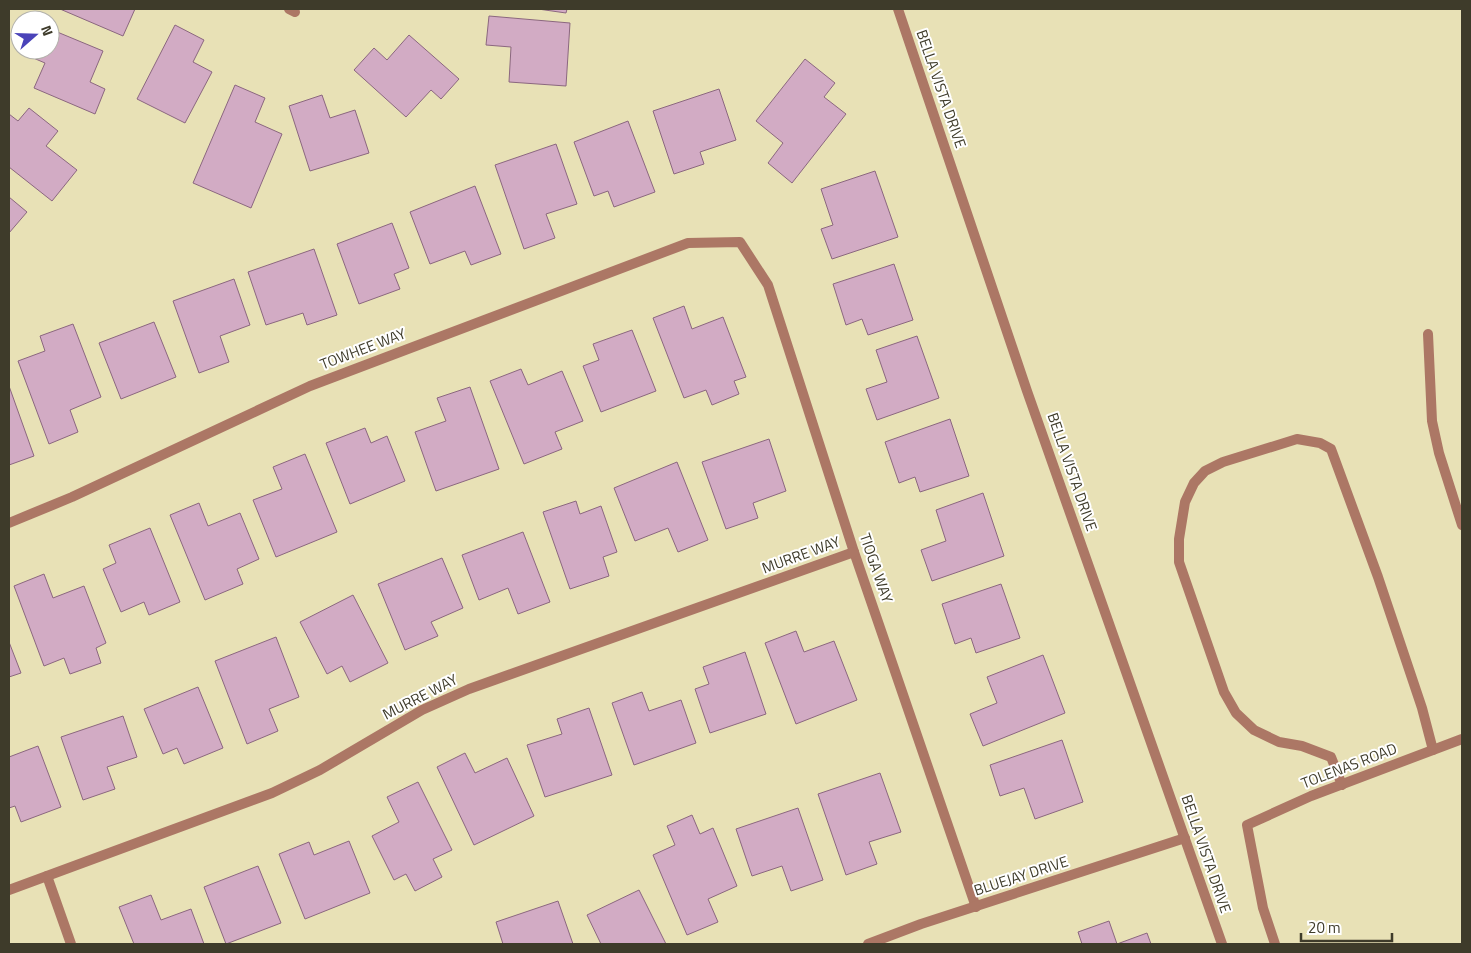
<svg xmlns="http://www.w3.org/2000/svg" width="1471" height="953" font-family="'Titillium Web',sans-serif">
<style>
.building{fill:#d2abc4;stroke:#8b677f}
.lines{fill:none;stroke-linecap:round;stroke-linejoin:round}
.lane{stroke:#ac7765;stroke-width:10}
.street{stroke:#ac7765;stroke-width:10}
.labels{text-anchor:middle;stroke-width:4;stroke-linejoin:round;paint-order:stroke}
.street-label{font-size:15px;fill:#3e3b2a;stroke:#fff}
</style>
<rect width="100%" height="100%" fill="#e8e1b6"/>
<!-- building -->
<g class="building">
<path d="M60,9H135L123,36Z"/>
<path d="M538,9H567L566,13Z"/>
<path d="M489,16L570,23L566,86L509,82L511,47L486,45Z"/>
<path d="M175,25L204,40L193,62L212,72L185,123L137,99Z"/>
<path d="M50,29L103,51L90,82L105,89L95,114L34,88L45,63L24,54L26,50H50Z"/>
<path d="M409,35L459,79L441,99L431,90L406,117L354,70L374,48L387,60Z"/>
<path d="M805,59L835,83L824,97L846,114L792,183L768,163L783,143L756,121Z"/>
<path d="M235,85L265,98L255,122L282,134L251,208L193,183Z"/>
<path d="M719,89L736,140L700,152L704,164L674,174L653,111Z"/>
<path d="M322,95L330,118L355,110L369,153L310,171L289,106Z"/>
<path d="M29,108L58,131L46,146L77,170L52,201L9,167V114L18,121Z"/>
<path d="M628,121L655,192L614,207L608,191L594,196L574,142Z"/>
<path d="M556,144L577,204L546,214L555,238L524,249L495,165Z"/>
<path d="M875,171L898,237L832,259L821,229L833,225L821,189Z"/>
<path d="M475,186L501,254L471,265L465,251L430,264L410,212Z"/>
<path d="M9,197L27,212L9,233Z"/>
<path d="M392,223L409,268L394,274L400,289L359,304L337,244Z"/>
<path d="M314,249L337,315L307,325L303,313L266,325L248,272Z"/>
<path d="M894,264L913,320L868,335L862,319L846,325L833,284Z"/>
<path d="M234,279L250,325L220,336L229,362L199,373L173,301Z"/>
<path d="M684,306L692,329L723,317L746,377L734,381L739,394L712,405L706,390L684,398L653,318Z"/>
<path d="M154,322L176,377L121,399L99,343Z"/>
<path d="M73,324L101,397L70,410L78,432L49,444L18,361L45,351L40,336Z"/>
<path d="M632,330L656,391L601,412L583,366L599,360L593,344Z"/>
<path d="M917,336L939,398L877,420L866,389L887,382L876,350Z"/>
<path d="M521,369L528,385L562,371L583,421L555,432L562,449L524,464L490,381Z"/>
<path d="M9,386L34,456L9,465Z"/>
<path d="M470,387L499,469L436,491L415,432L446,421L437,398Z"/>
<path d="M950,419L969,476L920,492L915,477L899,483L885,442Z"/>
<path d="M365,428L371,443L387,436L405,481L350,504L326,443Z"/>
<path d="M769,439L786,491L753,503L758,518L726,529L702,462Z"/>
<path d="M305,454L337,532L276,557L253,500L282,489L273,467Z"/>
<path d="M677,462L708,540L678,552L668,528L635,541L614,488Z"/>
<path d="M983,493L1004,556L932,581L921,550L946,541L936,510Z"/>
<path d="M576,501L580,514L601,506L617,552L603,557L609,576L570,589L543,512Z"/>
<path d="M199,503L208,526L240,513L259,559L237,569L243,584L205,600L170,515Z"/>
<path d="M150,528L180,602L149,615L144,602L121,612L103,569L116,563L109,545Z"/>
<path d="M523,532L550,602L518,614L508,588L479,600L462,555Z"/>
<path d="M442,558L463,608L431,622L438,636L405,650L378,584Z"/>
<path d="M44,574L53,598L84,586L106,643L96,648L101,663L70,674L64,658L44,666L14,586Z"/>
<path d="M1001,584L1020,638L976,653L971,638L955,644L942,604Z"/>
<path d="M353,595L388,663L350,682L342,666L327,674L300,622Z"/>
<path d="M796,631L804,652L834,641L857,700L796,724L765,643Z"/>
<path d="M276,637L299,697L269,709L278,731L247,744L215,661Z"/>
<path d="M9,642L21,673L9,677Z"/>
<path d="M745,652L766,714L710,733L695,689L709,684L703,667Z"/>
<path d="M1043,655L1065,713L983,746L970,714L997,703L987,677Z"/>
<path d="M198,687L223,748L184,764L177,748L163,754L144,709Z"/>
<path d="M642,692L649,711L681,700L696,743L634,765L612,703Z"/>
<path d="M589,708L612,775L545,797L527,745L562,734L557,719Z"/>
<path d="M123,716L137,757L107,767L115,789L83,800L61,737Z"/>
<path d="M1062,740L1083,802L1035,819L1024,788L1000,796L990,765Z"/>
<path d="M38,746L61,807L21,822L15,806L9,808V757Z"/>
<path d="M465,753L475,773L507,758L534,816L474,845L437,767Z"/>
<path d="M880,773L901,832L869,842L877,864L846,875L818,794Z"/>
<path d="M418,782L452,850L433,859L442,877L415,891L406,874L394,880L372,836L399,822L387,797Z"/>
<path d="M798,808L823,880L791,891L782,866L752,876L736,829Z"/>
<path d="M692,815L700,834L713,828L737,886L708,899L718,922L687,935L653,855L675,845L667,826Z"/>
<path d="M349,841L370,893L305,919L279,854L309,842L314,855Z"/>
<path d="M258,866L281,923L226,944L204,887Z"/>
<path d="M639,890L666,944H601L587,915Z"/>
<path d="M151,895L161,920L191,909L204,944H134L119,907Z"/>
<path d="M558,901L573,944H503L496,922Z"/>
<path d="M1109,921L1117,944L1147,933L1151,944H1082L1078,932Z"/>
</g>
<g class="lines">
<!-- lane -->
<g class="lane">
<path d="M1428,334L1432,421L1439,453L1462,525"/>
<path d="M1342,785L1331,757L1302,746L1279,742L1254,730L1236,713L1224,692L1179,562V539L1185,502L1194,483L1205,471L1223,462L1297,439L1320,443L1331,449L1378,577L1422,708L1433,750"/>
<path d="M47,876L71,944"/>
</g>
<!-- street -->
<g class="street">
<path d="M289,9L295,12"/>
<path d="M898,9L1027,391L1222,944"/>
<path d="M9,523L72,497L310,386L688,243L740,242L768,285L854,552L976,907"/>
<path d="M9,890L272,793L320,770L422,710L469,689L854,552"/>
<path d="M868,944L921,924L1185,838"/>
<path d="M1275,944L1263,908L1247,825L1311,796L1462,739"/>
</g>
</g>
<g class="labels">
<!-- street labels -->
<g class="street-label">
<text transform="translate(941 89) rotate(71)" y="5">BELLA VISTA DRIVE</text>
<text transform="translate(363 349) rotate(-21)" y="5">TOWHEE WAY</text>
<text transform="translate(1072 472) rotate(71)" y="5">BELLA VISTA DRIVE</text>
<text transform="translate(801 555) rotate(-20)" y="5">MURRE WAY</text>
<text transform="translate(876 568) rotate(71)" y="5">TIOGA WAY</text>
<text transform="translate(420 697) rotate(-27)" y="5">MURRE WAY</text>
<text transform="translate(1349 766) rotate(-21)" y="5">TOLENAS ROAD</text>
<text transform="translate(1206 854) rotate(71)" y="5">BELLA VISTA DRIVE</text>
<text transform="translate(1021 876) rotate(-18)" y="5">BLUEJAY DRIVE</text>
</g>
</g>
<!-- border -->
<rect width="1471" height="953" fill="none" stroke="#3e3b2a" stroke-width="20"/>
<!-- north arrow -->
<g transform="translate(35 35) rotate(70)"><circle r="24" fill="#ffffff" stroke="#b2b1aa"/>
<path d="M0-4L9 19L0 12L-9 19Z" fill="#4a43b9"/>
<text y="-8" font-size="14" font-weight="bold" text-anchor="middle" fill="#3e3b2a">N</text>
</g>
<!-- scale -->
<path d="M1301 933v8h91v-8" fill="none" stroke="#3e3b2a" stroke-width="2.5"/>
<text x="1308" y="933" font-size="15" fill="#3e3b2a" stroke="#ffffff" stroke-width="4" paint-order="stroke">20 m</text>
</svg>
